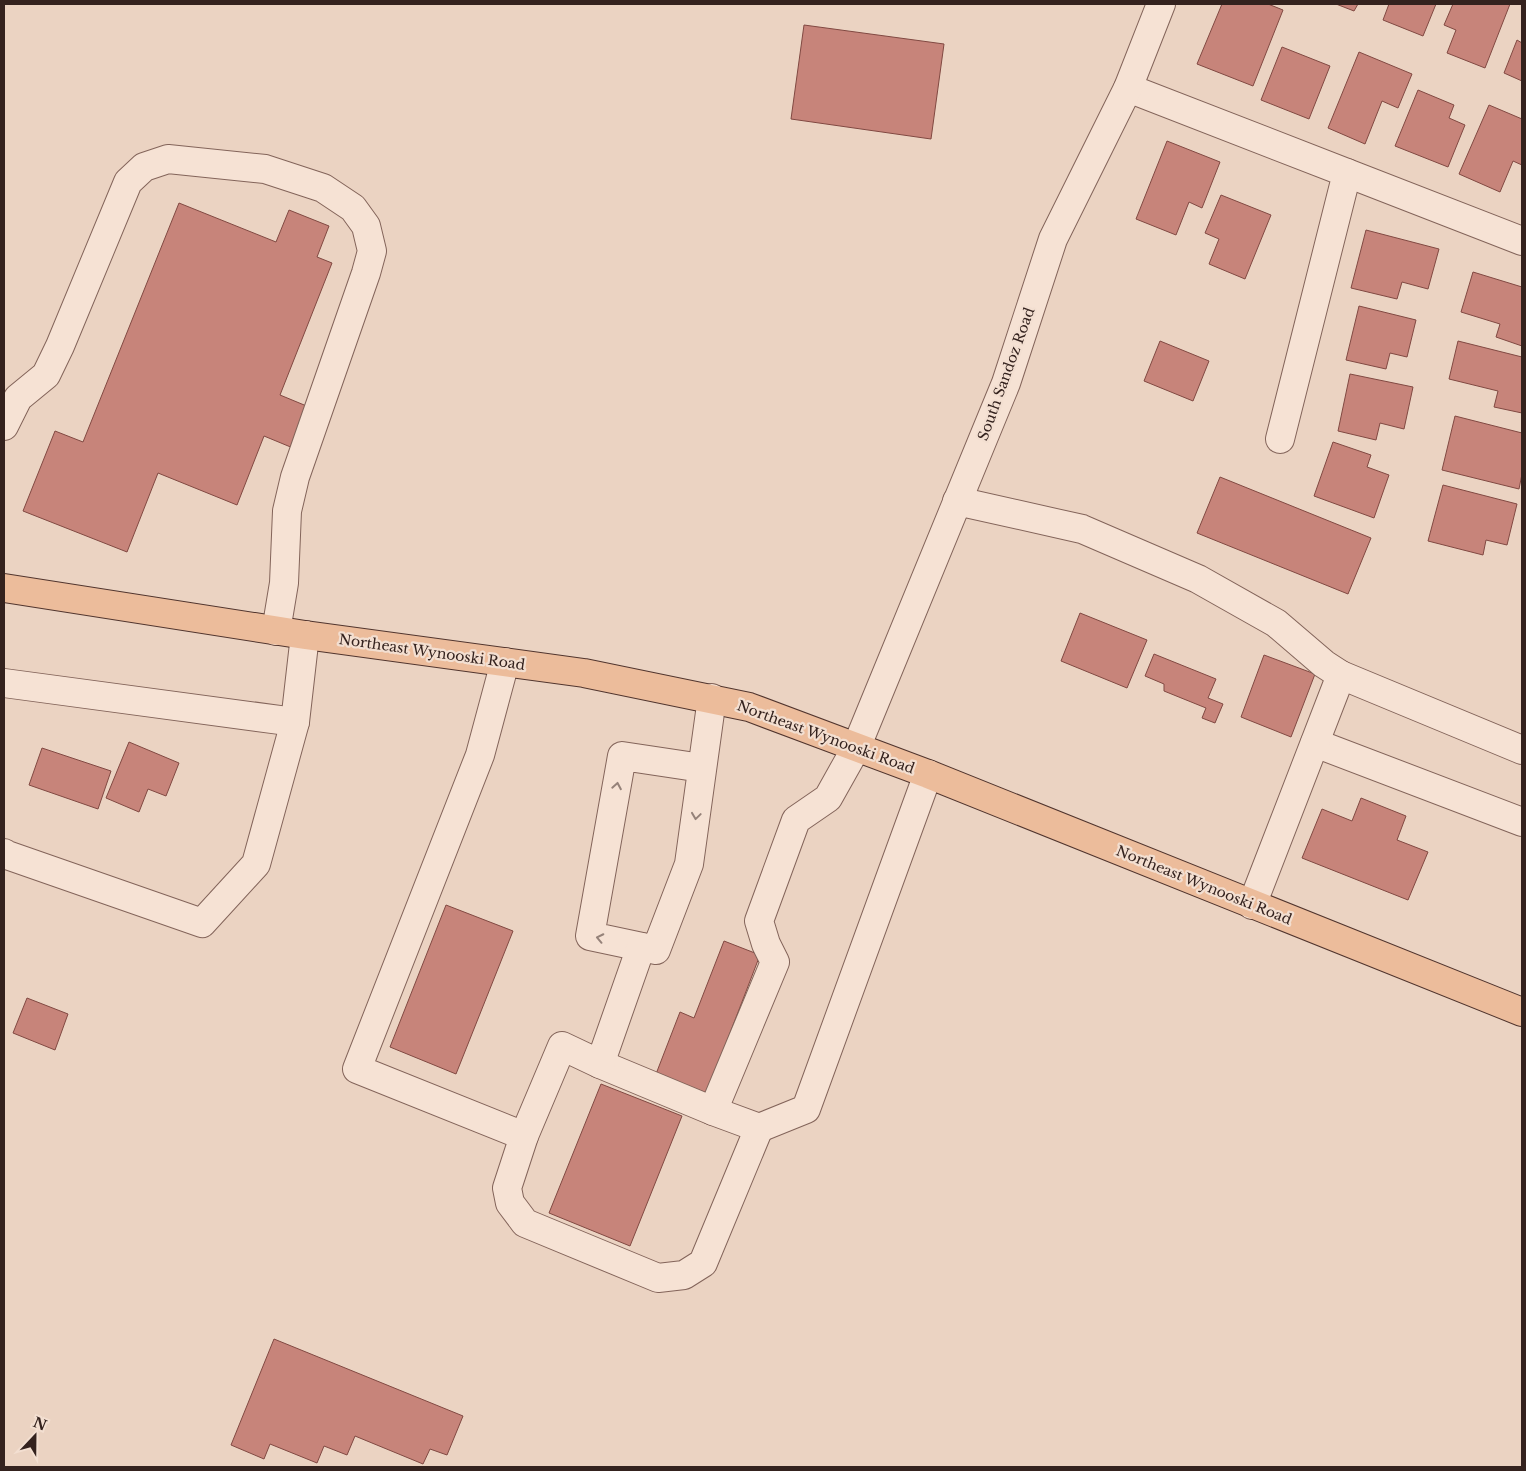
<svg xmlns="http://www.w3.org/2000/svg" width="1526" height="1471" font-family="'Libre Baskerville',serif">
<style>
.building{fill:#c7847a;stroke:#814942}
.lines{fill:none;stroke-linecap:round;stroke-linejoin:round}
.minor-casing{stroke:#83645a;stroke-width:30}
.major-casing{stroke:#51352e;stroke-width:30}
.minor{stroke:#f6e2d4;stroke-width:28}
.major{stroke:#ecbc9b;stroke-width:28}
.oneway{stroke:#958279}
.labels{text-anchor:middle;stroke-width:4.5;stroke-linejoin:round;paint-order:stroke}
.street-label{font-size:14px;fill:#34221e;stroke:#f3dfd1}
</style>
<rect width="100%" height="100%" fill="#ebd3c2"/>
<!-- building -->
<g class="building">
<path d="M1222,4H1268L1283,10L1253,86L1197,64Z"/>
<path d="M1336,4H1358L1354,11Z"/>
<path d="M1389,4H1436L1423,36L1383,20Z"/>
<path d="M1453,4H1510L1485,68L1447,53L1456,30L1444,25Z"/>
<path d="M804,25L944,44L931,139L791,119Z"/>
<path d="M1517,40L1522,43V81L1504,73Z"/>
<path d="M1282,47L1330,66L1309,119L1261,100Z"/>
<path d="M1359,52L1412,74L1398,108L1382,101L1365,144L1328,128Z"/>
<path d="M1418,90L1454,105L1449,118L1465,125L1448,167L1395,146Z"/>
<path d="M1489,105L1522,119V165L1513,161L1500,192L1459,174Z"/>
<path d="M1167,141L1220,162L1202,208L1189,202L1176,235L1136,219Z"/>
<path d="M1221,195L1271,215L1245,279L1209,264L1219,239L1205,233Z"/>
<path d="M179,203L276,242L289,210L329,226L317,257L332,263L280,395L309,407L293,448L264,436L237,505L158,473L127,552L23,511L55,431L83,442Z"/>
<path d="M1366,230L1439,249L1428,289L1402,282L1397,299L1351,288Z"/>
<path d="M1473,272L1522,287V346L1496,337L1500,324L1461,312Z"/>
<path d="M1359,306L1416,320L1407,357L1390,353L1386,369L1346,360Z"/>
<path d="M1160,341L1209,361L1193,401L1144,381Z"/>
<path d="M1458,341L1522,357V413L1494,407L1498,391L1449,379Z"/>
<path d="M1350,374L1413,387L1404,429L1380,423L1376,440L1338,431Z"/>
<path d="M1455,416L1522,433V474L1519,489L1442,470Z"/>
<path d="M1333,442L1371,455L1367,467L1389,475L1374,518L1314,496Z"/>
<path d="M1220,477L1371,538L1348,594L1197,533Z"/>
<path d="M1443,485L1517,504L1507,545L1486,540L1483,555L1428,541Z"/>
<path d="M1080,613L1147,640L1127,688L1061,661Z"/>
<path d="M1154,654L1216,679L1208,698L1223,704L1215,723L1202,718L1206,708L1164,691V684L1145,676Z"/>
<path d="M1264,655L1315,674L1291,737L1241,717Z"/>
<path d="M129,742L179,763L166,796L148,789L139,812L106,798Z"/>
<path d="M42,748L111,771L98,809L29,785Z"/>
<path d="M1361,798L1406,816L1397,840L1428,852L1408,900L1302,858L1322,809L1352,821Z"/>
<path d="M446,905L513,931L456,1074L390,1047Z"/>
<path d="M724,941L760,955L707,1093L656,1074L680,1012L694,1018Z"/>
<path d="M27,998L68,1014L55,1050L13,1033Z"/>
<path d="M601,1084L682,1116L630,1246L549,1213Z"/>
<path d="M274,1339L463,1416L447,1455L430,1449L423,1464L355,1436L347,1455L324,1446L317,1463L270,1444L264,1459L231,1445Z"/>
</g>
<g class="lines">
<!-- minor casing -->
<g class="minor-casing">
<g id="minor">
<path d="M1128,88L1347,173L1280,439"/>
<path d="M1347,173L1522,241"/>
<path d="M4,426L18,398L46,375L60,346L128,182L144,167L168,159L265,169L323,188L353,208L366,226L372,251L366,273L295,477L287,511L284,583L276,631"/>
<path d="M957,501L1082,529L1198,579L1276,623L1324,664L1341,675"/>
<path d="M505,662L480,755L357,1069L524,1136L507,1188L510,1203L525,1223L658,1278L684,1275L703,1263L759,1128L713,1111L600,1064"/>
<path d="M4,683L295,722"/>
<path d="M1315,743L1522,822"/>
<path d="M702,768L622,756L590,936L656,950L689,864L712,698"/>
<path d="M4,853L7,855L202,923L256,864L295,722L305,635"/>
<path d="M1252,905L1341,675L1522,750"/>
<path d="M713,1111L775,962L766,944L759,921L796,820L828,798L856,748L1006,383L1053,239L1128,88L1161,4"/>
<path d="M759,1128L806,1109L928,774"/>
<path d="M524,1136L562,1046L600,1064L641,947"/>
</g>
</g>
<!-- major casing -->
<g class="major-casing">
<path id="major" d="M4,588L305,635L584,673L749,707L928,774L1522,1012"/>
</g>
<!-- minor -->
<use href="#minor" class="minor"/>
<!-- major -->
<use href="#major" class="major"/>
</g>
<!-- one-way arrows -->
<defs><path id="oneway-chevron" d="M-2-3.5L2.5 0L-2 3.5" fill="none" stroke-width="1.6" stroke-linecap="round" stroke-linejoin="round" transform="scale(1.25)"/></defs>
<g class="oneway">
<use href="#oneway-chevron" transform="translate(617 786) rotate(-80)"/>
<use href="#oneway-chevron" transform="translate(696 816) rotate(98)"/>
<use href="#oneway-chevron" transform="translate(600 938) rotate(-168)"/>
</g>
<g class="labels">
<!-- street labels -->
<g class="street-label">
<text transform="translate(1006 374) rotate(-70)" y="5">South Sandoz Road</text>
<text transform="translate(432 652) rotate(8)" y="5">Northeast Wynooski Road</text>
<text transform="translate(826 737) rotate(20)" y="5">Northeast Wynooski Road</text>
<text transform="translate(1204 885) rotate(22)" y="5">Northeast Wynooski Road</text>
</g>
</g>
<!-- border -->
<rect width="1526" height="1471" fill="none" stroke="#34221e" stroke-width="10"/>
<!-- north arrow -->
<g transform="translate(35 1436) rotate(22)" stroke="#f3dfd1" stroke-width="4" paint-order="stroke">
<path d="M0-4L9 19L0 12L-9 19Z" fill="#34221e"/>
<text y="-8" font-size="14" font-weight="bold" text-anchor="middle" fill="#34221e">N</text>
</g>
</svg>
